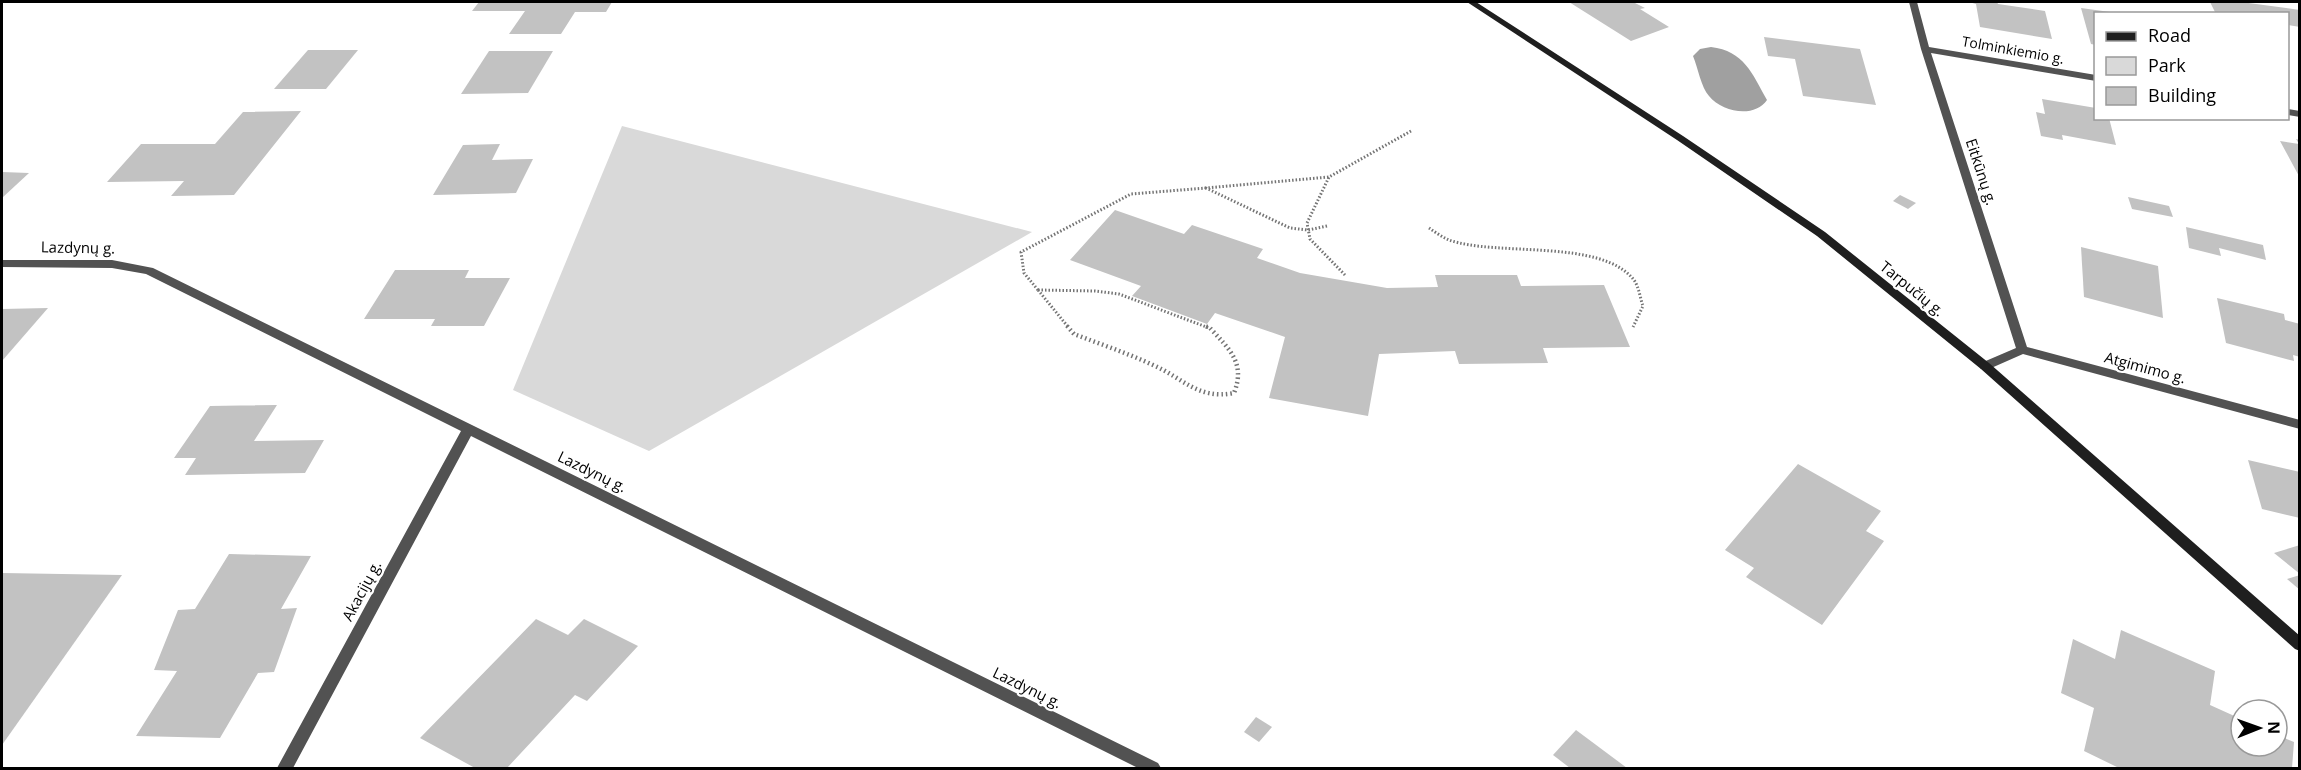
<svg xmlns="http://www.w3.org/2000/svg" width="2301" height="770" font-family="'Open Sans',sans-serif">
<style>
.green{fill:#d9d9d9}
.water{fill:#a0a0a0}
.building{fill:#c2c2c2}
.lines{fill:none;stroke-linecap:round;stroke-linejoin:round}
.path-far1{stroke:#747474;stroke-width:3;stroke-dasharray:1.5 2;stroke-linecap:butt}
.path{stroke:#747474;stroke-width:4.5;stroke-dasharray:1.5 3;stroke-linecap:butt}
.street{fill:#525252;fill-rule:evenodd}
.secondary{fill:#1f1f1f;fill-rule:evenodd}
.labels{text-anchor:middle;stroke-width:4.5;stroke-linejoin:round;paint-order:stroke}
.far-street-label{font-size:14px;fill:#000;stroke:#fff}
.street-label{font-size:15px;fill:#000;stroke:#fff}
</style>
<rect width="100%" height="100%" fill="#fff"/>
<!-- green -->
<path class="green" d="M622,126L1032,232L649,451L513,390Z"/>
<!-- water -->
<path class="water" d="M1711,47C1744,51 1752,73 1767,100C1755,118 1723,113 1709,96C1701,87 1698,68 1693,56L1700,49Z"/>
<!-- building -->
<g class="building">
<path d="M479,2H612L606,12H575L561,34H509L525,11H472Z"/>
<path d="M1569,2H1633L1645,8L1640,9L1669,27L1631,41Z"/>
<path d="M1969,2H1997L1998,4L2045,11L2052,39L1980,27L1976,4Z"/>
<path d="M2210,2H2241L2300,10V27L2288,25V14H2216Z"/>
<path d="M2081,8L2110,12L2096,14V45L2091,44Z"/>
<path d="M1764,37L1860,49L1876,105L1803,96L1795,59L1768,56Z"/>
<path d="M308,50H358L326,89H274Z"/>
<path d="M489,51H553L528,93L461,94Z"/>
<path d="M2042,99L2096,108V118H2109L2116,145L2062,135L2063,140L2041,136L2036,112L2045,114Z"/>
<path d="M301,111L234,195L171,196L184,181L107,182L141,144H215L243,112Z"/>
<path d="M2296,139L2300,140V178L2280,141L2299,144Z"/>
<path d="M500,144L492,160L533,159L516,193L433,195L463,145Z"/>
<path d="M2,172L29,173L2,198Z"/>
<path d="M1900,195L1916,203L1908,209L1893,201Z"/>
<path d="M2128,197L2169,206L2173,217L2132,209Z"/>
<path d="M1115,210L1184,234L1192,225L1263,249L1257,258L1300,273L1387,288L1438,287L1435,275H1517L1521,286L1604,285L1630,347L1543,348L1548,363L1459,364L1455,351L1379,354L1368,416L1269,398L1285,337L1215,313L1207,324L1132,296L1141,286L1070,260Z"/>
<path d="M2186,227L2263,245L2266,260L2219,248L2221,256L2189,248Z"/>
<path d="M2081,247L2158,266L2163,318L2084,297Z"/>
<path d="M395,270H469L465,278H510L484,326H431L435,319H364Z"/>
<path d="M2217,298L2284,314L2285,320L2300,324V357L2293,355L2294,361L2226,343Z"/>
<path d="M48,308L2,361V309Z"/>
<path d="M277,405L254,441L324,440L305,473L185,475L196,458H174L210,406Z"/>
<path d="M2248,460L2300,472V518L2262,509Z"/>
<path d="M1798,464L1881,511L1866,531L1884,541L1822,625L1746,577L1754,568L1725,550Z"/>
<path d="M2300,545V574L2274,553Z"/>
<path d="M229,554L311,556L281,609L297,608L274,672L258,673L220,738L136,736L177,671L154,670L178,610L195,609Z"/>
<path d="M2,573L122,575L2,745Z"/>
<path d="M2300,575V590L2287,579Z"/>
<path d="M536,619L568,635L584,619L638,646L587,701L575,695L507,768H475L420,738Z"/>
<path d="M2121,630L2215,671L2210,705L2241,719V746H2277V735L2294,742L2292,768H2119L2084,751L2094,708L2061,693L2073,639L2115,659Z"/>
<path d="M1256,717L1272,727L1259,742L1244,732Z"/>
<path d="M1576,730L1627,768H1570L1553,755Z"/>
</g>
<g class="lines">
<!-- path-far1 -->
<g class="path-far1">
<path d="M1327,226L1308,230L1290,228L1206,188L1329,177"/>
<path d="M1429,228C1435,232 1442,237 1449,240C1497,257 1601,238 1634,280C1639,287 1640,298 1643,306L1633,327"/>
<path d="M1345,275L1310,239L1307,223L1329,177L1411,131"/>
<path d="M1038,290L1095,291L1119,294L1209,328"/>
<path d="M1038,290L1069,328"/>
<path d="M1038,290L1024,273L1021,252L1131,194L1206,188"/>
</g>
<!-- path -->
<path class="path" d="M1067,326L1074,334C1100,344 1127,353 1153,365C1183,378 1198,400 1234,393C1246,363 1229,349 1210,328L1205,326"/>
<!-- street -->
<g class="street">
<path d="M1909,2H1917L1929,47L2096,75V81L1931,53L2027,347L2300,420V429L2023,354L1989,369H1981L1979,366L1981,363L2016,348L1921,49Z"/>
<path d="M2288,109L2300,111V117L2288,115Z"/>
<path d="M112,260L153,268L1158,763L1161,768H1138L471,436L293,768H277L461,431L146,274L112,268L2,267V260Z"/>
</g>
<!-- secondary -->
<path class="secondary" d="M1467,2H1476L1683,136L1825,232L1989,363L2300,636V651L2295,649L1981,369L1817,236L1677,140Z"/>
</g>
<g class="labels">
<!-- far-street labels -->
<g class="far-street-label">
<text transform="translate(2013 50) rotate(10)" y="5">Tolminkiemio g.</text>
</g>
<!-- street labels -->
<g class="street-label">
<text transform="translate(1981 172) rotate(72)" y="5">Eitkūnų g.</text>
<text transform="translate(78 248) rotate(1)" y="5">Lazdynų g.</text>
<text transform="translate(1912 289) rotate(39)" y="5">Tarpučių g.</text>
<text transform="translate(2145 368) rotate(15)" y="5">Atgimimo g.</text>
<text transform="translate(592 472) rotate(26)" y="5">Lazdynų g.</text>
<text transform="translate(362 591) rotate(-62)" y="5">Akacijų g.</text>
<text transform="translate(1027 688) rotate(26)" y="5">Lazdynų g.</text>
</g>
</g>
<!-- border -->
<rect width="2301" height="770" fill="none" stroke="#000000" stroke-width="6"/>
<!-- legend -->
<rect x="2094" y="12" width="195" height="108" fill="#ffffff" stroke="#999999" stroke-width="1.5"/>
<rect x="2106" y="32" width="30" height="9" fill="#1f1f1f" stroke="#999999" stroke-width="1.5"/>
<text x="2148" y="42" font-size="18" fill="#000000">Road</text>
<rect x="2106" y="57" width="30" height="18" fill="#d9d9d9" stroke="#999999" stroke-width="1.5"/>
<text x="2148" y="72" font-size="18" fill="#000000">Park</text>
<rect x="2106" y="87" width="30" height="18" fill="#c2c2c2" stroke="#999999" stroke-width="1.5"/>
<text x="2148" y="102" font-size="18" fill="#000000">Building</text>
<!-- north arrow -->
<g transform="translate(2259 728) rotate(89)"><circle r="28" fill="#ffffff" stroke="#999999" stroke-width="1.5"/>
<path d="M0-4.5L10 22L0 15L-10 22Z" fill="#000000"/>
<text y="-9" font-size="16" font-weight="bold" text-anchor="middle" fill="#000000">N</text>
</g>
</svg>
